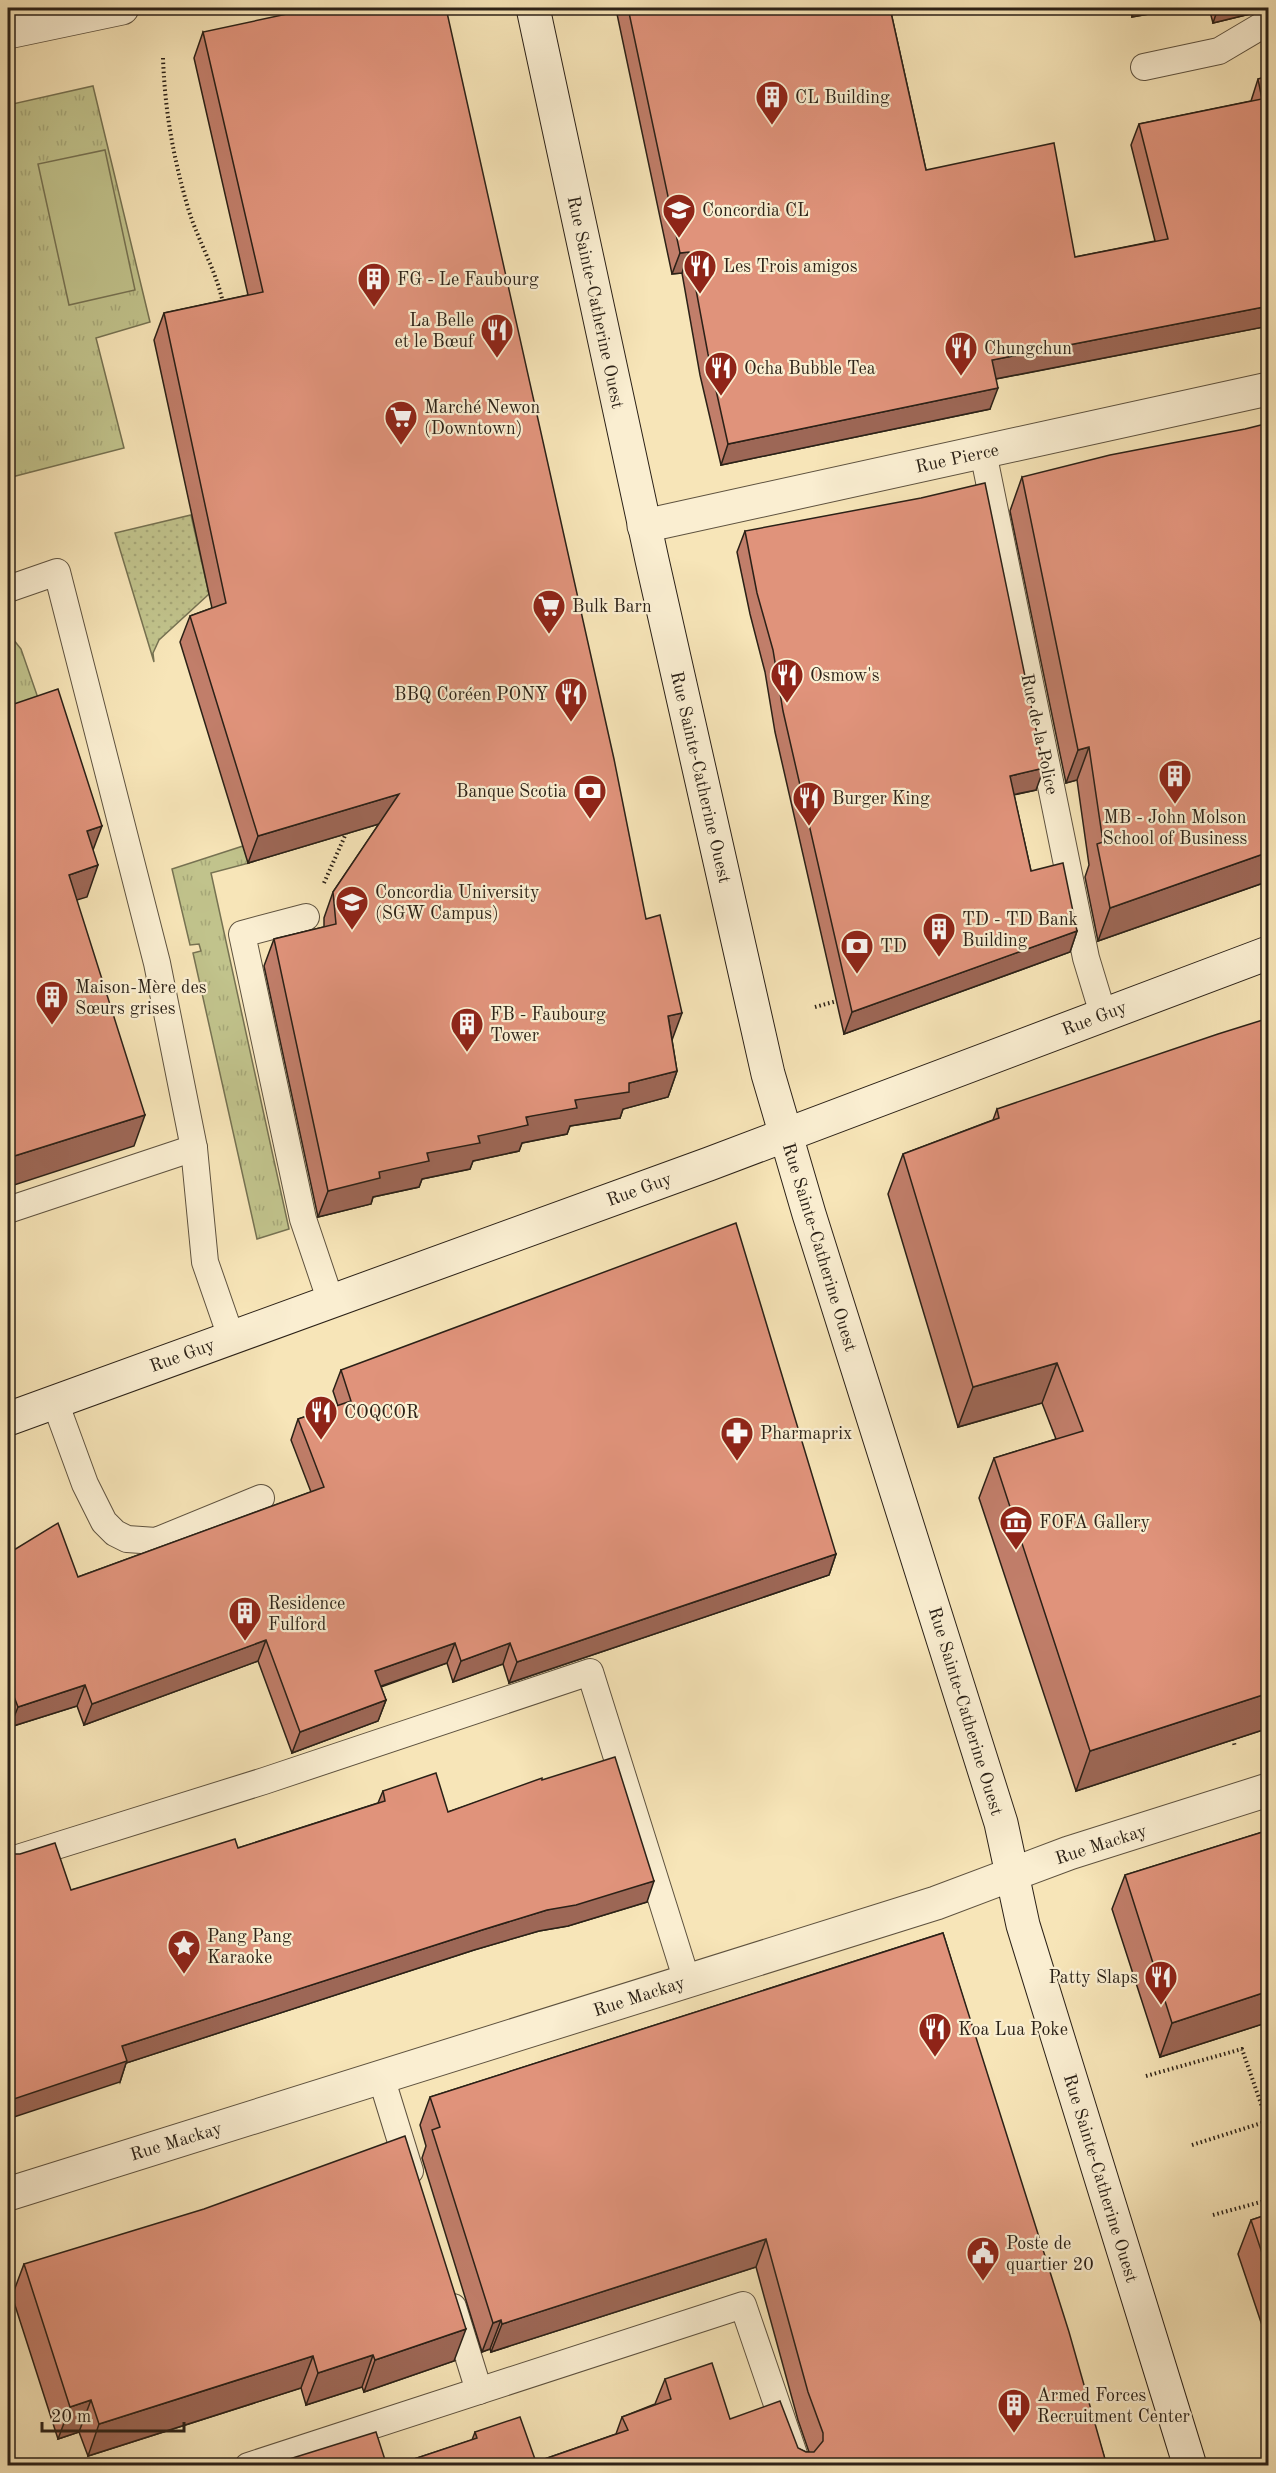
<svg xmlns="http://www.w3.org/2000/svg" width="1276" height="2473" font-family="'Old Standard TT',serif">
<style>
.grass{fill:url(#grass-tufts);stroke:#767252;stroke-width:1.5}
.park{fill:url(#park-dots);stroke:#767252;stroke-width:1.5}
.garden{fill:#c1c38c;stroke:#767252;stroke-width:1.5}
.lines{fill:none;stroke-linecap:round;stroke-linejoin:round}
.lane-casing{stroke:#5e523f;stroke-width:28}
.street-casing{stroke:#5e523f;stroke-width:35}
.secondary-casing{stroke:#2b2117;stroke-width:35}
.path{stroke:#2b2117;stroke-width:4;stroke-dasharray:1.5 3;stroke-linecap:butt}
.lane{stroke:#faeed1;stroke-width:26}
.street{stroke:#faeed1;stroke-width:33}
.secondary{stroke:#faeed1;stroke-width:33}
.wall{fill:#c17e6a;stroke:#2b2117;stroke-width:1.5}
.shaded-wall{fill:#9d6756;stroke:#2b2117;stroke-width:1.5}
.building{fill:#e0937b;stroke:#2b2117;stroke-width:1.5}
.labels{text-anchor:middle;stroke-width:4.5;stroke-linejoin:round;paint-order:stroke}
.poi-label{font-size:18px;fill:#2b2117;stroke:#faeed1;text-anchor:start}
.street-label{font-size:18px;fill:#2b2117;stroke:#faeed1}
</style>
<defs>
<pattern id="grass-tufts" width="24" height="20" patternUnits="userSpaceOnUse" patternTransform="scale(1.5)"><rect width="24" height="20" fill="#c1c38c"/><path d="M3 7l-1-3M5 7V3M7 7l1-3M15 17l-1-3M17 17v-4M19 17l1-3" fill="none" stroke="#a6a778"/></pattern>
<pattern id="park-dots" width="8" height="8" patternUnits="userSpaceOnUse" patternTransform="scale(1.5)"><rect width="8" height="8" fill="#c1c38c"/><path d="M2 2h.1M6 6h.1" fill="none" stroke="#a6a778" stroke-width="1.8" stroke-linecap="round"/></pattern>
</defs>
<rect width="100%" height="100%" fill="#f7e5b8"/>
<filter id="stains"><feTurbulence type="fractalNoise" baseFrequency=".00333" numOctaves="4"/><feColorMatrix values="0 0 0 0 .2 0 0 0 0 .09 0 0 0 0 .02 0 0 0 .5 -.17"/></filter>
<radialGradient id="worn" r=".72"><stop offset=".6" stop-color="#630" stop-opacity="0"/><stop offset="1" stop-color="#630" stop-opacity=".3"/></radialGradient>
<!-- grass -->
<g class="grass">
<path d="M93,86L150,322L96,338L124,448L8,478V105Z"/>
<path d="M8,638L13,639L21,649L46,721L8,734Z"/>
<path d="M243,846L249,863L211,873L289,1229L257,1239L193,953L201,951L199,944L190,945L172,869Z"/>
</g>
<!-- park -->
<path class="park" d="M191,515L209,594L159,640L153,653L154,662L115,533Z"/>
<!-- garden -->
<path class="garden" d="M105,150L135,290L69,305L38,164Z"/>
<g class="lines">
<!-- lane casing -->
<g class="lane-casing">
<g id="lane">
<path d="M1144,67L1219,51L1268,22"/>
<path d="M983,452L1086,958L1103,1014"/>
<path d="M8,589L57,572L157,963L194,1148L205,1262L231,1337"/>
<path d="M306,917L242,934L303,1219L331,1302"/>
<path d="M8,1210L194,1148"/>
<path d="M55,1402L85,1484L104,1522L115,1533L127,1539L156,1541L261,1498"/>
<path d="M8,1861L264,1781L590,1672L687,1981"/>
<path d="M381,2077L410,2171"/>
<path d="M453,2307L479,2391"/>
<path d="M248,2466L743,2305L798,2466"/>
</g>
</g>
<!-- street casing -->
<g class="street-casing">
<g id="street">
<path d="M8,32L122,8"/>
<path d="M644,526L1268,389"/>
<path d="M8,2194L936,1903L1069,1853L1268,1790"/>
</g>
</g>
<!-- secondary casing -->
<g class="secondary-casing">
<g id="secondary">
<path d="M533,8L652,560L768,1074L809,1214L1001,1823L1023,1925L1190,2466"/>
<path d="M8,1419L709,1164L1268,953"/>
</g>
</g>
<!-- path -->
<g class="path">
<path d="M163,58C165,112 173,156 188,208C198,241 216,270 223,303"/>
<path d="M324,883L348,829"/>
<path d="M815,1007L837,1001"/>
<path d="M1233,1739L1235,1747"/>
<path d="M1146,2076L1242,2049L1267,2121"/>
<path d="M1192,2145L1268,2121"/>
<path d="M1213,2215L1268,2200"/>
</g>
<!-- lane -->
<use href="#lane" class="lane"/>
<!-- street -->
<use href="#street" class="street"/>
<!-- secondary -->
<use href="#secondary" class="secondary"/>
</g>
<!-- wall -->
<g class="wall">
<path d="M618,8H890L926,170L1075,257L1155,241L1131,145L1139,124L1251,101L1258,79L1269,76V326L996,379L990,409L721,465L700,375L682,273L672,274L617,14Z"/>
<path d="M1130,8H1183L1132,17Z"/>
<path d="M1209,8H1266L1254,13L1213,23Z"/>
<path d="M203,32L646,919L672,1040L677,1071L668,1097L623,1109L620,1118L570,1126L567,1134L522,1143L519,1151L473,1161L470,1169L422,1179L419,1187L373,1197L371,1204L318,1217L264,966L274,939L324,927V918L333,892L379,824L248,863L180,642L190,616L212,608L154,340L164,313L248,295L194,58Z"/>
<path d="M1022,477L1269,881L1098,941L1085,877L1089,865L1077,780L1066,783L1010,511Z"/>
<path d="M745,531L1036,790L1014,795L1031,871L1077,931L1070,952L844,1034L775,732L765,672L750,614L737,552Z"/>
<path d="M997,1109L1269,1728L1076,1791L979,1498L994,1458L1056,1439L1042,1403L958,1427L888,1194L903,1154L993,1120Z"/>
<path d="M341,1370L836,1554L829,1575L509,1683L503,1664L453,1682L447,1663L381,1687L386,1700L378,1721L292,1753L258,1661L84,1725L77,1706L10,1727L8,1721V1550L78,1577L311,1492L291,1440L298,1419L338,1406L333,1391Z"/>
<path d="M542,1780L647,1902L568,1926L539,1931L474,1950L126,2063L120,2082L71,1890L238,1848L378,1803L383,1791L448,1812Z"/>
<path d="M1269,1830V2022L1160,2057L1112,1909L1125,1875Z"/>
<path d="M943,1933L1107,2466H393L472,2440L475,2432L536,2462L616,2434L622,2417L655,2404L665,2379L730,2419L806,2452H809L798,2420L756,2267L491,2352L490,2349L482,2352L422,2158L426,2146L420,2125L430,2097Z"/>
<path d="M1269,2168V2185L1266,2177Z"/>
<path d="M1269,2214V2346L1238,2254L1251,2220Z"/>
<path d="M24,2264L454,2361L364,2392L362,2387L306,2405L301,2388L88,2456L79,2432L58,2439L12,2296Z"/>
</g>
<!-- shaded-wall -->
<g class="shaded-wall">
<path d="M1135,8H1183L1132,17Z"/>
<path d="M1218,8H1266L1254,13L1213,23Z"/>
<path d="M689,252L682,273L672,274L680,253Z"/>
<path d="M1269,306V326L985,381L992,360Z"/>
<path d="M998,388L990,409L721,465L728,444Z"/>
<path d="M1089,747L1077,780L1066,783L1078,750Z"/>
<path d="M1044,768L1036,790L1002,797L1010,776Z"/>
<path d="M399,794L389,821L248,863L258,836Z"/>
<path d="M102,826L90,858L87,831Z"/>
<path d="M1269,852V881L1098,941L1110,908Z"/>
<path d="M98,865L87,897L57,906L69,875Z"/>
<path d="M1077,931L1070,952L844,1034L852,1012Z"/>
<path d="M682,1013L672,1040L668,1016Z"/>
<path d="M677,1071L668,1097L623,1109L620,1118L570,1126L567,1134L522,1143L519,1151L473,1161L470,1169L422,1179L419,1187L373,1197L371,1204L318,1217L328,1191L427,1153L575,1100L629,1083Z"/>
<path d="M145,1115L134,1146L8,1187V1158Z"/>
<path d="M1057,1363L1042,1403L958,1427L973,1387Z"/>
<path d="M836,1554L829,1575L509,1683L517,1662Z"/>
<path d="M266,1640L258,1661L84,1725L92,1704Z"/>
<path d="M455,1643L447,1663L367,1691L375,1671Z"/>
<path d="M510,1643L503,1664L453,1682L461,1661Z"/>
<path d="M85,1685L77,1706L10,1727L18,1707Z"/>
<path d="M1269,1693V1728L1076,1791L1090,1751Z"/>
<path d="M13,1694L8,1709V1696Z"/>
<path d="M386,1700L378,1721L292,1753L300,1732Z"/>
<path d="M654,1881L647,1902L568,1926L539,1931L474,1950L126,2063L120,2082L8,2119V2101L122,2046L482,1930L547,1910Z"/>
<path d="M1269,1991V2022L1160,2057L1172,2023Z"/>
<path d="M766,2239L756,2267L491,2352L502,2324Z"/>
<path d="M501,2320L490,2349L482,2352L493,2323Z"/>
<path d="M466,2329L454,2361L364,2392L375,2360Z"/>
<path d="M373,2355L362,2387L306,2405L318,2373Z"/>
<path d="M313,2356L301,2388L88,2456L99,2424Z"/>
<path d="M91,2400L79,2432L58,2439L70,2407Z"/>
</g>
<!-- building -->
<g class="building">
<path d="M315,8H446L614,759L646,919L660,915L682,1013L668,1016L677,1071L629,1083V1092L575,1100L577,1108L526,1117L528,1125L478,1136L480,1143L427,1153L429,1161L379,1172L380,1178L328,1191L274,939L336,924L333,892L399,794L258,836L190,616L226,603L164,313L263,292L203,32Z"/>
<path d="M628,8H890L926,170L1054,143L1075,257L1168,239L1139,124L1262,99L1258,79L1269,76V306L992,360L998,388L728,444L708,354L689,252L680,253Z"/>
<path d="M1269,423V852L1110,908L1097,844L1103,842L1089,747L1078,750L1022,477L1110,455L1245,429Z"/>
<path d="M985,483L1044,768L1010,776L1031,871L1063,863L1077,931L852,1012L783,711L773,650L757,593L745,531L921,498Z"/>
<path d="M58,689L102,826L87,831L98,865L69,875L145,1115L8,1158V706Z"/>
<path d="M1269,1018V1693L1090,1751L994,1458L1083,1431L1057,1363L973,1387L903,1154L999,1118L997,1109L1218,1034Z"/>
<path d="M736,1223L836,1554L517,1662L510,1643L461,1661L455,1643L375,1671L386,1700L300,1732L266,1640L92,1704L85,1685L18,1707L13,1694L8,1696V1550H14L58,1523L78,1577L324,1487L298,1419L351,1401L341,1370Z"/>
<path d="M615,1757L654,1881L576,1905L547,1910L482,1930L122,2046L127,2061L8,2101V1855L11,1854H20L55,1843L71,1890L235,1839L238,1848L385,1801L383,1791L436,1773L448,1812L542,1778V1780Z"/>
<path d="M1269,1830V1991L1172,2023L1125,1875Z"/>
<path d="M943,1933L1069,2332L1107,2466H393L477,2438L475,2432L520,2417L536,2462L628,2430L622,2417L671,2399L665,2379L712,2363L730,2419L780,2401L798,2448L806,2452H814L823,2441V2433L808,2392L766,2239L502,2324L501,2320L493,2323L432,2130L440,2127L430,2097Z"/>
<path d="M405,2136L466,2329L375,2360L373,2355L318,2373L313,2356L99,2424L91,2400L70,2407L24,2264L204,2209Z"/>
<path d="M1269,2214V2274L1251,2220Z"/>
<path d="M376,2432L387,2466H267Z"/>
</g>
<!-- icons -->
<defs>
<g id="building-pin" transform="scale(1.725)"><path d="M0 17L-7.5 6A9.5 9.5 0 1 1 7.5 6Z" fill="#8f2418" stroke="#faeed1"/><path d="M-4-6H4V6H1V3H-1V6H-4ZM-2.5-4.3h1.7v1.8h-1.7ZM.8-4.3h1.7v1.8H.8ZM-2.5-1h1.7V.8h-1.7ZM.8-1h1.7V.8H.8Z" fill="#fff"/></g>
<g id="school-pin" transform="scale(1.725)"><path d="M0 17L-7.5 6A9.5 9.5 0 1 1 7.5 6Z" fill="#8f2418" stroke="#faeed1"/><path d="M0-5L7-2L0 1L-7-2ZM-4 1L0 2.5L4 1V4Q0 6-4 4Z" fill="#fff"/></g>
<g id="restaurant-pin" transform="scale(1.725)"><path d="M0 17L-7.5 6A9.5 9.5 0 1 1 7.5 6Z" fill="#8f2418" stroke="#faeed1"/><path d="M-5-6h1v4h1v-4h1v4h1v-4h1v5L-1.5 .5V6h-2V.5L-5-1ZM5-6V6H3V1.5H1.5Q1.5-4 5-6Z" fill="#fff"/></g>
<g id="supermarket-pin" transform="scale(1.725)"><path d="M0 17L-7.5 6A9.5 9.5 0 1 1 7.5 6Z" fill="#8f2418" stroke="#faeed1"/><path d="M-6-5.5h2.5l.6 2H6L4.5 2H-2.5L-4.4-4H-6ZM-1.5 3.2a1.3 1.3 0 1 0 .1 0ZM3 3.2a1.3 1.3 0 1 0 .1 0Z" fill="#fff"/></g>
<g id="bank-pin" transform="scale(1.725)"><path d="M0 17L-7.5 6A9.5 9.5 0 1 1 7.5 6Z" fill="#8f2418" stroke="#faeed1"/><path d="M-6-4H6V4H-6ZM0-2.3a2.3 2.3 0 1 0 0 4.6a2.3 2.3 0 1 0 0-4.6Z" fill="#fff"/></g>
<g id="university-pin" transform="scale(1.725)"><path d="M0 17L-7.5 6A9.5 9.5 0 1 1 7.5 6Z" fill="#8f2418" stroke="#faeed1"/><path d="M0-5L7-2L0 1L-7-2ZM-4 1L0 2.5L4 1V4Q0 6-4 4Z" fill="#fff"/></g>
<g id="pharmacy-pin" transform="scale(1.725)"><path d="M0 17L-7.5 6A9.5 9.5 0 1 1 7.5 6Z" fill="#8f2418" stroke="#faeed1"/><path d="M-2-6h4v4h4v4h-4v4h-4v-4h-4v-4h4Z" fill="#fff"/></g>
<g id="museum-pin" transform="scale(1.725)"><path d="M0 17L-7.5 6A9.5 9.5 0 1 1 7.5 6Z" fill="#8f2418" stroke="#faeed1"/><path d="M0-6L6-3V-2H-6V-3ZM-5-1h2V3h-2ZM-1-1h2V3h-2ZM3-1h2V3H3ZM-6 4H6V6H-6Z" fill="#fff"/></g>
<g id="sight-pin" transform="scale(1.725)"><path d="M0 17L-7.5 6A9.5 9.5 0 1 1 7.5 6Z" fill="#8f2418" stroke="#faeed1"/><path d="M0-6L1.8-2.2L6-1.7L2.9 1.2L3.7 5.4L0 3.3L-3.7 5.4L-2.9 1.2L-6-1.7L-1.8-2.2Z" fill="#fff"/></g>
<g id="civic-pin" transform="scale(1.725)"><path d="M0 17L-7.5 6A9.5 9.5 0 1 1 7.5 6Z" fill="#8f2418" stroke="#faeed1"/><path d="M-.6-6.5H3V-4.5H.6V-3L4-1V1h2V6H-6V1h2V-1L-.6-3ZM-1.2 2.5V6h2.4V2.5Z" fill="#fff"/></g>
</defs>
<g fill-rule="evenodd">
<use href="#building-pin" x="772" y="97"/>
<use href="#school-pin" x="679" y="210"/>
<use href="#restaurant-pin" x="700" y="266"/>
<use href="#building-pin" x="374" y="279"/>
<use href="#restaurant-pin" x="497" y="330"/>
<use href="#restaurant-pin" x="961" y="348"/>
<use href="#restaurant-pin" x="721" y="368"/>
<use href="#supermarket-pin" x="401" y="417"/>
<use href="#supermarket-pin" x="549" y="606"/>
<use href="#restaurant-pin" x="787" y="675"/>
<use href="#restaurant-pin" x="571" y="694"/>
<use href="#building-pin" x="1175" y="776"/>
<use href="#bank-pin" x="590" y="791"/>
<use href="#restaurant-pin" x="809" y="798"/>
<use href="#university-pin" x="352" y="902"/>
<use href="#building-pin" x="939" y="929"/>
<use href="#bank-pin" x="857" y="946"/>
<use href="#building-pin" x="52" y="997"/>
<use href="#building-pin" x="467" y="1024"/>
<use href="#restaurant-pin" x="321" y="1412"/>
<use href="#pharmacy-pin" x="737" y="1433"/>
<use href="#museum-pin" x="1016" y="1522"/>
<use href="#building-pin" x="245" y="1613"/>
<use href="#sight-pin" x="184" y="1946"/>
<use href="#restaurant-pin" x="1161" y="1977"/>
<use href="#restaurant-pin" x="935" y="2029"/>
<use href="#civic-pin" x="983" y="2253"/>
<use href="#building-pin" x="1014" y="2405"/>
</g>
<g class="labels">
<!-- poi labels -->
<g class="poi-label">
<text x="795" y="103">CL Building</text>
<text x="702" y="216">Concordia CL</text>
<text x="723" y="272">Les Trois amigos</text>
<text x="397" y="285">FG - Le Faubourg</text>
<text x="474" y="326" text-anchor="end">La Belle<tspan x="474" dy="21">et le Bœuf</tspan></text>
<text x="984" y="354">Chungchun</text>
<text x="744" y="374">Ocha Bubble Tea</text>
<text x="424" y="413">Marché Newon<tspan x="424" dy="21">(Downtown)</tspan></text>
<text x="572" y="612">Bulk Barn</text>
<text x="810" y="681">Osmow's</text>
<text x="548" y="700" text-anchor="end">BBQ Coréen PONY</text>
<text x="567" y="797" text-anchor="end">Banque Scotia</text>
<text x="832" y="804">Burger King</text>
<text x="1175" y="823" text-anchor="middle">MB - John Molson<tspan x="1175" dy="21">School of Business</tspan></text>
<text x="375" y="898">Concordia University<tspan x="375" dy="21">(SGW Campus)</tspan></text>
<text x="962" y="925">TD - TD Bank<tspan x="962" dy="21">Building</tspan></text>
<text x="880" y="952">TD</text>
<text x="75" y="993">Maison-Mère des<tspan x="75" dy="21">Sœurs grises</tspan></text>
<text x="490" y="1020">FB - Faubourg<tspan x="490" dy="21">Tower</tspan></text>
<text x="344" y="1418">COQCOR</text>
<text x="760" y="1439">Pharmaprix</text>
<text x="1039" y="1528">FOFA Gallery</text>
<text x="268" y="1609">Residence<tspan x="268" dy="21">Fulford</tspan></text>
<text x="207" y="1942">Pang Pang<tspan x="207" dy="21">Karaoke</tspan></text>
<text x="1138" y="1983" text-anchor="end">Patty Slaps</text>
<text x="958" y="2035">Koa Lua Poke</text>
<text x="1006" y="2249">Poste de<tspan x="1006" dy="21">quartier 20</tspan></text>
<text x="1037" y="2401">Armed Forces<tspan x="1037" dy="21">Recruitment Center</tspan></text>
</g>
<!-- street labels -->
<g class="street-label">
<text transform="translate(596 302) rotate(78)" y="6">Rue Sainte-Catherine Ouest</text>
<text transform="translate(957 458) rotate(-12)" y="6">Rue Pierce</text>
<text transform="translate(1040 734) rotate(78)" y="6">Rue de la Police</text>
<text transform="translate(701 777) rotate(77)" y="6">Rue Sainte-Catherine Ouest</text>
<text transform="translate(1094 1018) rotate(-21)" y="6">Rue Guy</text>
<text transform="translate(639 1189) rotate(-20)" y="6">Rue Guy</text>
<text transform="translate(820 1247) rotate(73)" y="6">Rue Sainte-Catherine Ouest</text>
<text transform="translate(182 1355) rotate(-20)" y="6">Rue Guy</text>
<text transform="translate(966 1711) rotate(73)" y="6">Rue Sainte-Catherine Ouest</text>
<text transform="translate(1101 1844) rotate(-18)" y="6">Rue Mackay</text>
<text transform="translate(639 1996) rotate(-18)" y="6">Rue Mackay</text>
<text transform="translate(176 2141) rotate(-17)" y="6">Rue Mackay</text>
<text transform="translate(1101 2178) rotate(73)" y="6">Rue Sainte-Catherine Ouest</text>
</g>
</g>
<!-- margin -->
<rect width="1276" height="2473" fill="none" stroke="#f7e5b8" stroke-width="30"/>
<rect x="9" y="9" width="1258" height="2455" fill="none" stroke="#2b2117" stroke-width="3"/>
<rect x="15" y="15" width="1246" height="2443" fill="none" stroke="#2b2117" stroke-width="1.5"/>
<!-- scale -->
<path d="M42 2422v9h142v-9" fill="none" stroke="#2b2117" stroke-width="3"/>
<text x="51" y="2422" font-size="18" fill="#2b2117" stroke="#faeed1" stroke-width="4.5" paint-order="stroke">20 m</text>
<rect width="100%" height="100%" filter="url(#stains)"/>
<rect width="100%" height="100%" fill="url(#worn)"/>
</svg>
